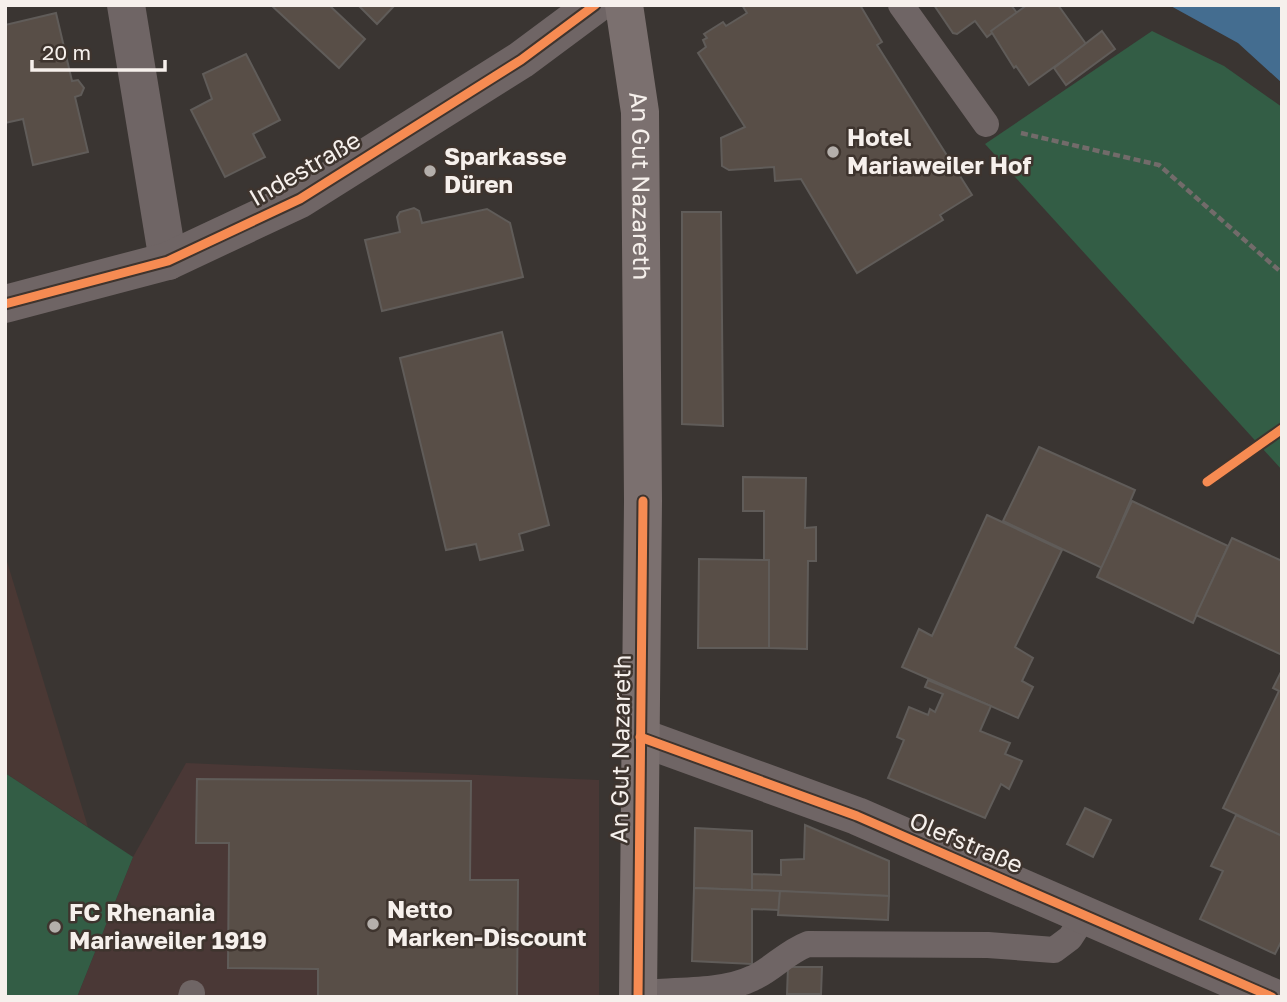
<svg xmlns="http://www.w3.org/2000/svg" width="1287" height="1002" font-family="'Golos Text',sans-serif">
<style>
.commercial{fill:#4a3836}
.education{fill:#4a3834}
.green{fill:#335d45}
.water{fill:#446d90}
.building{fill:#584e47;stroke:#605c59;stroke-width:2}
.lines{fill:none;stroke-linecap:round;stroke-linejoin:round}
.path{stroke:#726b6a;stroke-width:4.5;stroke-dasharray:7 3.5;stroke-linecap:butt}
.service{stroke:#6f6565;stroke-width:26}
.minor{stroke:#6f6565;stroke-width:38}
.secondary{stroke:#7b706f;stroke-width:38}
.cycleway-casing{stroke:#3e342e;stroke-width:13}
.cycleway{stroke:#f68b52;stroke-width:9}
.poi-dot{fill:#b4afab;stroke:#3e342e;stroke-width:2.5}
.labels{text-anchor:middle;stroke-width:5;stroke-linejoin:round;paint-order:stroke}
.poi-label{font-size:24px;font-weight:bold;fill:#f6f0ec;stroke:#3e342e;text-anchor:start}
.street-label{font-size:24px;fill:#f6f0ec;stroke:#3e342e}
</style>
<rect width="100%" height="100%" fill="#3a3532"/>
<!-- commercial -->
<path class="commercial" d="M186,763L599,780V997H77L133,857Z"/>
<!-- education -->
<path class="education" d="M5,555L88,827L5,773Z"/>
<!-- green -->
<g class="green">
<path d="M1152,31L1224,66L1282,107V470L985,144Z"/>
<path d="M5,773L133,857L77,997H5Z"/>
</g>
<!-- water -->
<path class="water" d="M1169,5H1282V83L1238,43Z"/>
<!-- building -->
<g class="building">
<path d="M271,5H329L365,39L339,68Z"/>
<path d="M358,5H395L377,24Z"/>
<path d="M742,5H860L882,42L877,45L972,195L940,215L943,220L857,273L801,179L775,181L774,167L729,170L722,166L721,138L745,127L698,53L706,47L703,40L707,38L704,34L723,22L726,26L747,13Z"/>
<path d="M934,5H1011L1017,13L987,37L975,21L957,34L953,33Z"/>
<path d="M1027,5H1058L1086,44L1029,85L1016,66L1014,68L991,31Z"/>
<path d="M56,13L72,81L78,80L84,88L81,95L75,97L88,152L33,165L23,119L5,123V25Z"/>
<path d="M1102,31L1115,49L1066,85L1054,68Z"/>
<path d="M246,54L280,120L253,134L265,157L225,177L191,110L212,99L203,74Z"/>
<path d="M414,208L419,211L422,223L487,209L510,223L523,277L382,311L365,240L400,232L397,217L400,212Z"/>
<path d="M682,212H721L723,426L682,424Z"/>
<path d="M502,332L549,525L519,534L523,550L480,560L476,544L446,550L400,358Z"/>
<path d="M1039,447L1135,490L1102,568L1003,521Z"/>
<path d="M743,477L806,478L805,528L816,527V561H808L807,649L769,648V560H764V511H743Z"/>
<path d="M1132,501L1228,546L1193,623L1097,577Z"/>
<path d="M987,515L1062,550L1015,647L1033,658L1022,681L1033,687L1018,718L902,667L919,629L932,636Z"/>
<path d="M1232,538L1282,561V655L1196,615Z"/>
<path d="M699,559L769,560V648H698Z"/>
<path d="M1282,670V836L1223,808L1279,691L1273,688Z"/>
<path d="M928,680L991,706L980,731L1010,743L1005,754L1022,761L1009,789L1001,784L985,818L888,778L904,740L897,737L909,707L928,715L930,709L935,712L943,694L925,687Z"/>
<path d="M197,779L471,781L470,880H518L517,997H318V969L228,968L229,843H196Z"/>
<path d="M1085,808L1111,820L1093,857L1067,844Z"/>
<path d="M1236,815L1282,836V940L1275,954L1200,919L1223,871L1211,866Z"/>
<path d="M805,825L889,861V896L752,890V874L781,875V860L804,859Z"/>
<path d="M695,828L752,831V890L694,888Z"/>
<path d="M694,888L780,891L779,910L752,909V964L692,961Z"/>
<path d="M780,891L889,896L888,920L778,915Z"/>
<path d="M788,967H822L821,994H787Z"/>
</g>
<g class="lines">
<!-- path -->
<g class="path">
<path d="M1021,133L1159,165L1282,273"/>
<path d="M1207,482L1282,429"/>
</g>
<!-- service -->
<g class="service">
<path d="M901,5L986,124"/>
<path d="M638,993C672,990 723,993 753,978C773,969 785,953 808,944L988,945L1054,950L1070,938L1085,915"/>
<path d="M191,997L192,993"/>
</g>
<!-- minor -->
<g class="minor">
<path d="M126,5L168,261"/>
<path d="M5,304L168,261L300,199L521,60L595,5"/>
<path d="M640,737L857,816L1272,997"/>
</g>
<!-- secondary -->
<path class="secondary" id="s1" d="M624,5L640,112L643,501L638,997"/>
<!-- cycleway casing -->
<g class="cycleway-casing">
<g id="cycleway">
<path d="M5,304L168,261L300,199L521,60L595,5"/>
<path d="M1207,482L1282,429"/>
<path d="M640,737L857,816L1272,997"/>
<path d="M638,997L643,501"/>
</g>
</g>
<!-- cycleway -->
<use href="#cycleway" class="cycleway"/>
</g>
<!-- markers -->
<g class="poi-dot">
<circle cx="833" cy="152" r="7"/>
<circle cx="430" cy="171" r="7"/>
<circle cx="373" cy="924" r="7"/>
<circle cx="55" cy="927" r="7"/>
</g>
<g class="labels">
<!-- poi labels -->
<g class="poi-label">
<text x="847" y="146">Hotel<tspan x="847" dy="28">Mariaweiler Hof</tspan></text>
<text x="444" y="165">Sparkasse<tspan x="444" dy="28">Düren</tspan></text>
<text x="387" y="918">Netto<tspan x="387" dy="28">Marken-Discount</tspan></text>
<text x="69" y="921">FC Rhenania<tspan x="69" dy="28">Mariaweiler 1919</tspan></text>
</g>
<!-- street labels -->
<g class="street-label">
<text transform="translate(305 169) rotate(-30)" y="8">Indestraße</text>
<text dy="8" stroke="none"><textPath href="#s1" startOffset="182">An Gut Nazareth</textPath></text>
<text transform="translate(621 749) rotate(-89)" y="8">An Gut Nazareth</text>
<text transform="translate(966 843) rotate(23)" y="8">Olefstraße</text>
</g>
</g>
<!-- border -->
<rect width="1287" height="1002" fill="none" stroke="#f6f0ec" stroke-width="14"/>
<!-- scale -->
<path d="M32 60v10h133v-10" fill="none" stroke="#f6f0ec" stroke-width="3.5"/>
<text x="42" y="60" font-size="21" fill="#f6f0ec" stroke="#3e342e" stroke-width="5" paint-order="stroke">20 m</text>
</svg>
